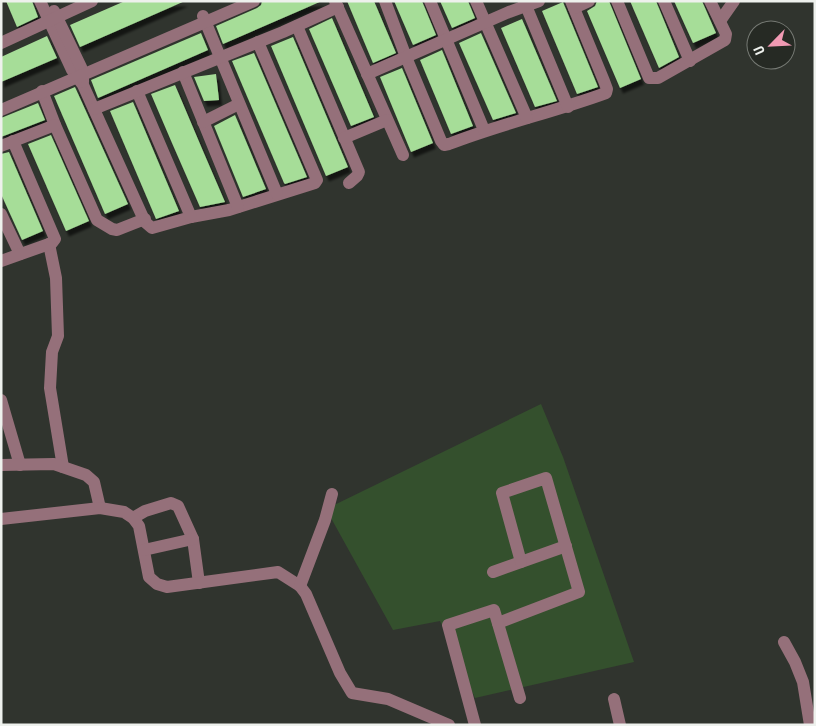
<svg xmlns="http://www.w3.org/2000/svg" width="816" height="726" font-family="'Roboto Condensed',sans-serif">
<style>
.green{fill:#34502d}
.building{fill:#a6dd98;filter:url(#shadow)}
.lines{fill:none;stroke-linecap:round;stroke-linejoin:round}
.minor{stroke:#95707a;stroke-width:12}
</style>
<defs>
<filter id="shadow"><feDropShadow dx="3" dy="5.5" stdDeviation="1" flood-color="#0009"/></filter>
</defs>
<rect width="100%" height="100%" fill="#30342e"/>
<!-- green -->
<path class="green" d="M541,404L563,457L634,662L475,698L440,621L393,630L326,509Z"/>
<!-- building -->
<g class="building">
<path d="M6,1H32L38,17L17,27Z"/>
<path d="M125,1H185L80,47L70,25Z"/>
<path d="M262,1H322L223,44L216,26L257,8L261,5Z"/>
<path d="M347,1H374L396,53L373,63Z"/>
<path d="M394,1H422L436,35L413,45Z"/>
<path d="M440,1H468L475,18L452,28Z"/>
<path d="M597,1H609L641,79L620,88L587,11L595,6Z"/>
<path d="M630,1H656L679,57L659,68Z"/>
<path d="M674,1H702L716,33L693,43Z"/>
<path d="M563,2L598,87L577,94L542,11Z"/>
<path d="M332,18L374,117L351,126L309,29Z"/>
<path d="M522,19L557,101L535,107L501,28Z"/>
<path d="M201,33L208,50L98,98L91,80Z"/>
<path d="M481,33L516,113L493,120L459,43Z"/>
<path d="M47,36L57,58L1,82V57Z"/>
<path d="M293,37L348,167L326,176L271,46Z"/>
<path d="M442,50L473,126L451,134L420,60Z"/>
<path d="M254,53L307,177L285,184L284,183L232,61Z"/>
<path d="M402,68L433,143L411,152L380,77Z"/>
<path d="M216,74L219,100L204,101L194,77Z"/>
<path d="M175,85L203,151L225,202L200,207L172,143L151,94Z"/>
<path d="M75,87L128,204L105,214L54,96Z"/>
<path d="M133,102L179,211L156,219L110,111Z"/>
<path d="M38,103L45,120L1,137V118Z"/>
<path d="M235,115L266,189L243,197L214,126Z"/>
<path d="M51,135L89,221L66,231L28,144Z"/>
<path d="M9,152L43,231L22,240L1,194V154Z"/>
</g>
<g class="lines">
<!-- minor -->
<g class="minor">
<path d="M40,1L72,70L83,85L145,222L152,228L191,217L229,210L315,183L317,180L258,42"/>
<path d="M335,1L403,155"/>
<path d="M385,1L406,57L441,141L444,145L449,144C500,124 554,112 606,93L607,89L604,81L571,1"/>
<path d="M430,1L484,130"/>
<path d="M476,1L527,118"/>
<path d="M524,1L568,107"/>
<path d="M617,1L649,78H658L725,40L726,34L710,1"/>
<path d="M664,1L690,61"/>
<path d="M574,8L589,1"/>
<path d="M54,11L81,67L83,74V82"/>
<path d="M203,16L277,194"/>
<path d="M720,21L734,1"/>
<path d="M297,26L359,172L357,176L349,183"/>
<path d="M1,43L92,1"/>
<path d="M183,72L238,207"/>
<path d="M367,74L509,12L539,1"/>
<path d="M42,91L55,125L97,220L112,229L117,230L145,219"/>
<path d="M137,91L191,217"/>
<path d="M94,109L283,32L338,7"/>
<path d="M1,110L254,1"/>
<path d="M203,122L239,104"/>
<path d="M344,138L387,120"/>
<path d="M1,146L55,125"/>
<path d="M1,214L20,254"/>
<path d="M49,244L56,278L58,336L52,352L50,388L63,467"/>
<path d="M1,261L52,243L55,239L13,141"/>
<path d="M1,400L20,465"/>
<path d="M1,465L54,464L86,475L94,482L100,508"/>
<path d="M133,518L145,511L171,503L178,506L193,539L199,583"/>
<path d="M1,519L100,508L124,512L133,518L139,526L149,577L157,584L167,587L278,572L300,586L306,594L340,673L352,693L388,699L449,725"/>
<path d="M144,550L193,539"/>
<path d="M493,572L566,546"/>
<path d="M300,586L325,520L332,494"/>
<path d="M498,623L579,592L546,478L502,493L521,562"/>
<path d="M784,642L795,662L803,682L810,725"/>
<path d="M614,699L620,725"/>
<path d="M475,725L448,625L494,610L520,698"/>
</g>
</g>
<!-- border -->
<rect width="816" height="726" fill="none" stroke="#eef1ed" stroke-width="5"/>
<!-- north arrow -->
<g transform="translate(771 45) rotate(246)"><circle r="24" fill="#262a24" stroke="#767a74"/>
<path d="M0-4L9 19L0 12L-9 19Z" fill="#f19ab3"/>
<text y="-8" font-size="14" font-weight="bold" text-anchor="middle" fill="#eef1ed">U</text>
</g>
</svg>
